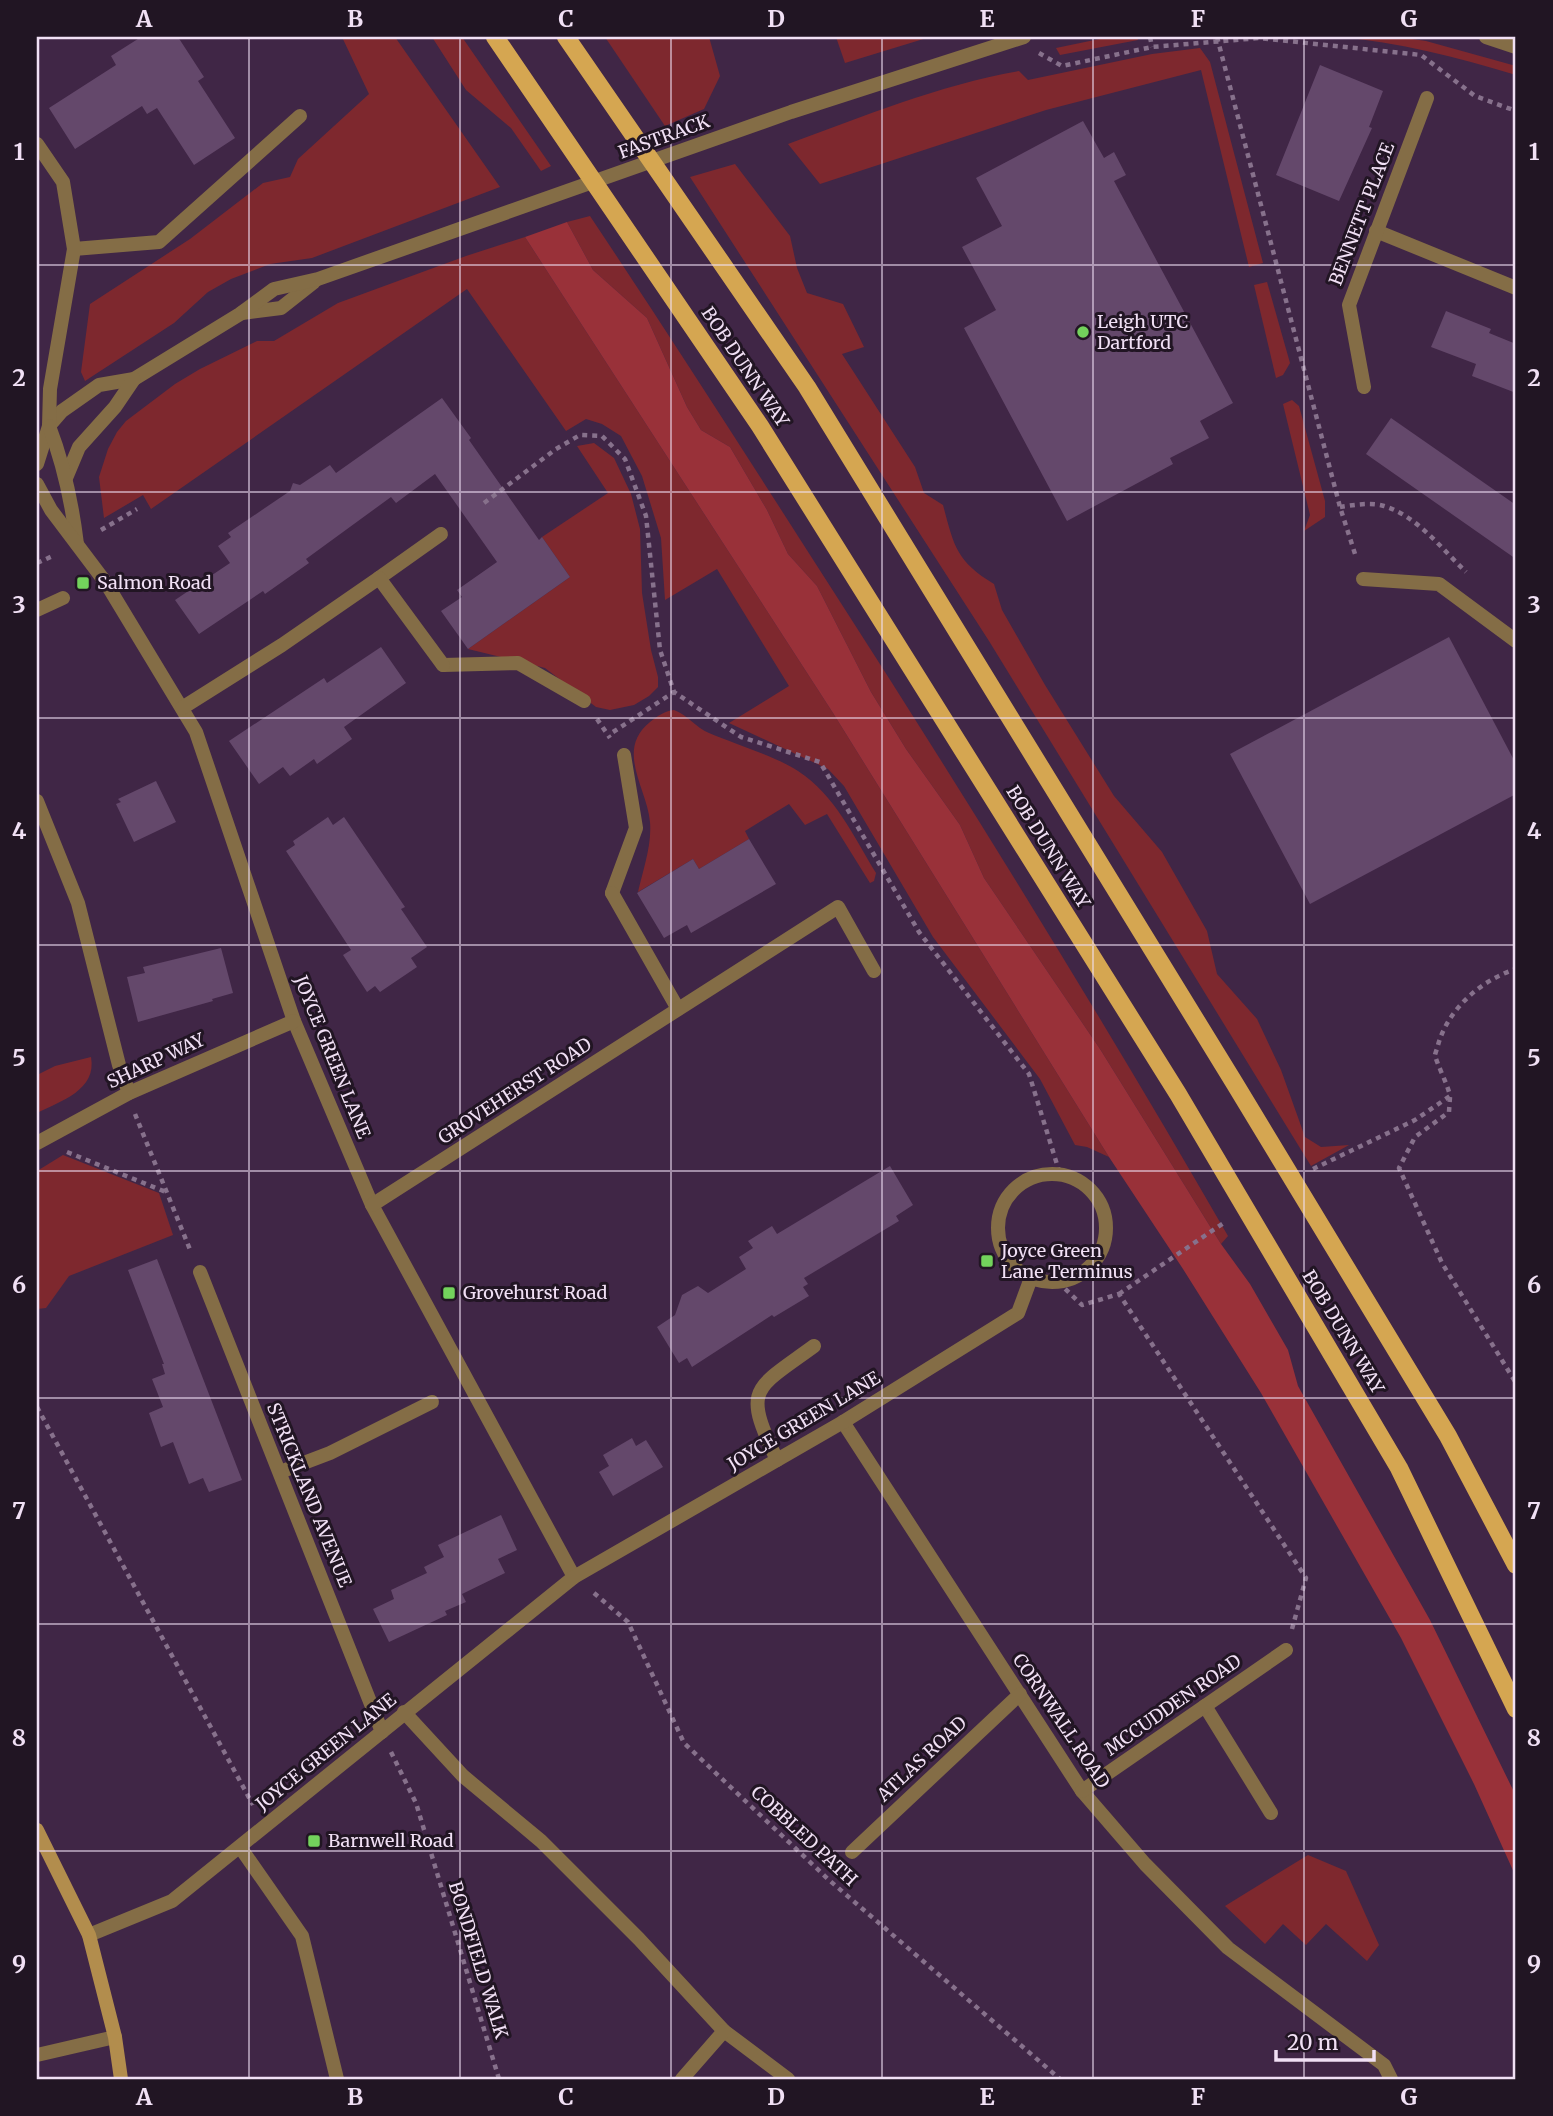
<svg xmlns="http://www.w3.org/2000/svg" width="1553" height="2116" font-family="Merriweather,serif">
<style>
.green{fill:#7e282e}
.forest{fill:#993139}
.building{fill:#64486b}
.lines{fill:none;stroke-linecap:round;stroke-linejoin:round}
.path{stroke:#87718c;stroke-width:4.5;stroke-dasharray:5 5;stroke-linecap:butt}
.lane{stroke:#846d46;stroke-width:14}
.street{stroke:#846d46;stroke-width:14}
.secondary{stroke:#b28d4d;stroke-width:14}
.primary{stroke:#d5a651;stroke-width:18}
.grid{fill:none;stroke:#f1e0f5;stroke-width:2;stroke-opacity:0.55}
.poi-dot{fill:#73d25c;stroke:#211523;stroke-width:2.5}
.labels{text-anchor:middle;stroke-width:6;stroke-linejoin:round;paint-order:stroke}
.street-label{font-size:18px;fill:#f1e0f5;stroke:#211523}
.poi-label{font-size:18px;fill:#f1e0f5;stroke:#211523;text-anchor:start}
.neatline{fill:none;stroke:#f1e0f5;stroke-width:2.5}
.grid-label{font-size:23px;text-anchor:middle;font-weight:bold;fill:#f1e0f5}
</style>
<rect width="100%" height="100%" fill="#402646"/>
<!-- green -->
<g class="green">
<path d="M342,37H395L500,187L312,258L270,264L231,279L208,292L174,323L85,381L81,372L90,304L190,239L263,183L290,177L298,159L369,94Z"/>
<path d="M432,37H462L551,166L541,171L511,128L466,90Z"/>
<path d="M605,37H709L720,76L704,109L665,126Z"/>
<path d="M836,37H930L845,63Z"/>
<path d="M1109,37H1137L1138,40L1060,55L1056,48Z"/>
<path d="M1337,37H1398L1426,41L1516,66V75C1457,57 1399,42 1337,37Z"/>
<path d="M1200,48L1210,62L1263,263L1249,267L1201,70L1046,110L820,184L788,144C864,116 939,85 1019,71L1028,80L1152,54Z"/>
<path d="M735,164L790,236L797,268L807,293L843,304L864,347L842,354L915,467L924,493L943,505C954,546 956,561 994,584L1002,610L1045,685L1114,796L1162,852L1207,931L1217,974L1257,1019L1281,1070L1305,1137L1321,1147L1349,1145L1311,1166L989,641L690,177Z"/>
<path d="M590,216C674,342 755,469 837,597C972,807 1103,1019 1228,1236L1221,1244L1100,1049L984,878L960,825L906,749L871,692L817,586L788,554L767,510L730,447L701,430L687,407L647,318L593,270L567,222Z"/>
<path d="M525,237L833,713L1109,1157L1087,1147L1075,1145L1040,1079L933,937L844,786L828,769L729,723L789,686L717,569L665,600L661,538L642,476L621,436L602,424L586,419L566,431L467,289L151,509L143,495L104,518L99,477L108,449L117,432L126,421L175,384L200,369L257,341H274L338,303L466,256Z"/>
<path d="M1267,282L1290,363L1283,375L1276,378L1254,285Z"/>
<path d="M1292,400L1299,406L1325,501V517L1304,531L1310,515L1283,404Z"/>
<path d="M594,443L614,458L631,494L640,529L642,593L651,650L658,677V687L649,696L634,705L610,710L596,707L545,668L468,649L570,577L542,537L608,493L577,446Z"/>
<path d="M674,710C688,715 696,728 709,733C735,744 777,757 798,771C835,795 854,837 876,873L874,881L870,883L827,814L805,825L789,804L745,831L749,839L699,869L693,859L638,892C643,870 652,845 650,822C647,788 615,750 650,722C658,716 664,711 674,710Z"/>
<path d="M91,1057C97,1090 61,1101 37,1113V1075L55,1066Z"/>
<path d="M63,1155L159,1193L173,1235L69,1276L46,1308L37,1309V1171Z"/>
<path d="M1308,1855L1346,1871L1379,1945L1367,1961L1326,1924L1306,1945L1283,1924L1265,1944L1225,1906Z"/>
</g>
<!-- forest -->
<path class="forest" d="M567,222L593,270L647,318L687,407L701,430L730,447L767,510L788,554L817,586L871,692L906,749L960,825L984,878L1100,1049L1221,1244L1250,1284L1288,1350L1298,1386L1430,1620L1516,1796V1877L1474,1784L1401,1638L1261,1393L1183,1269L1109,1157L833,713L525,237Z"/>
<!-- building -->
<g class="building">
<path d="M141,37H178L204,77L198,81L235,138L194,165L157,108L147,114L142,106L75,149L49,108L116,65L111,56Z"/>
<path d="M1320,65L1383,91L1369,127L1372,128L1339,201L1276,175Z"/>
<path d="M1083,121L1104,158L1114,152L1126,175L1114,181L1233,403L1200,421L1209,438L1170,458L1173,464L1067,521L964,328L996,310L962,247L1002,226L976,178Z"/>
<path d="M1446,311L1491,329L1489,333L1516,344V393L1472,376L1476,364L1431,347Z"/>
<path d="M442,398L471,438L469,440L539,540L542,537L570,577L468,649L441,611L462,597L457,590L497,562L435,474L396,503L391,497L306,559L309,563L265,594L263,591L199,634L175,600L230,563L218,546L231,537L228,533L290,491L293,483L300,485L330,465L336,473Z"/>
<path d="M1391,418L1516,505V559L1366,454Z"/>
<path d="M1449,637L1516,764V794L1310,904L1230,754Z"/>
<path d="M381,647L406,683L344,727L352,739L317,764L314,759L290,776L283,767L259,784L229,741L324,678L327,683Z"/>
<path d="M156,781L176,822L134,842L116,804L121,802L118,799Z"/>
<path d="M328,817L333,825L344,817L405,907L401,909L427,947L411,958L417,967L380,992L375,986L367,992L343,955L351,950L286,851L295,845L293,841Z"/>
<path d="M749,839L776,884L691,933L687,925L664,938L637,893L693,859L699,869Z"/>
<path d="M221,948L233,993L212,999L213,1001L138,1022L127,977L145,973L143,967Z"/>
<path d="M890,1166L913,1205L896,1216L899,1221L804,1278L808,1284L803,1287L809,1296L774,1317L772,1315L692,1367L687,1358L679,1363L657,1327L675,1315L682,1295L698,1286L708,1293L746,1269L739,1257L753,1248L748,1241L772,1226L777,1234Z"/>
<path d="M157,1259L242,1480L209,1492L203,1478L189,1484L173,1442L161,1447L149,1413L163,1407L152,1379L165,1374L162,1364H164L128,1270Z"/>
<path d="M632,1438L636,1446L646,1440L663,1467L613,1496L599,1472L609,1466L603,1455Z"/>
<path d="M501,1515L517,1550L498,1559L505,1573L462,1594L466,1602L445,1611L447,1615L389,1642L373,1609L394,1599L391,1590L427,1573L424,1567L444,1557L438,1545Z"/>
</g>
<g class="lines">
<!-- path -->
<g class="path">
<path d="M1150,37L1152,47"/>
<path d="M1217,37L1340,507L1356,557"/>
<path d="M1039,53L1062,66L1152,47L1259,38L1421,55L1475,96L1516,111"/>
<path d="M484,503L556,449L580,435L602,436L625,459L646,516L660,650L674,692L741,737L820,762L919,932L1029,1074L1060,1174"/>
<path d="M1340,507C1353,505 1371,502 1384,506C1417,516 1442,549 1466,572"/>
<path d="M101,530L137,509"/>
<path d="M37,563L55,555"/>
<path d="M597,719L610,738"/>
<path d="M613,732L674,692"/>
<path d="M1450,1097L1449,1112L1415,1137L1399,1168L1442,1263L1516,1383"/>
<path d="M135,1114L191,1252"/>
<path d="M67,1152L166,1192"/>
<path d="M1313,1169L1415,1120L1450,1096C1448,1085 1436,1062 1435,1055C1435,1054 1438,1046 1438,1045C1448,1009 1481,980 1516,969"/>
<path d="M1058,1282L1082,1305L1119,1294L1306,1578L1292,1629"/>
<path d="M1119,1294L1225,1222"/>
<path d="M37,1407L253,1805"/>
<path d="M594,1593L628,1622L684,1743L829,1880L1060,2079"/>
<path d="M391,1752L416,1803L499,2079"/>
</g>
<!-- lane -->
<g class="lane">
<path d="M1486,37L1516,47"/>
<path d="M74,249L159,242L300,116"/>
<path d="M242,313L281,308L314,282"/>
<path d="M49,426L62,411L99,385L134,379L240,314L274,289L318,279L791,112L1024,37"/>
<path d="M66,478L79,447L115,407L134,379"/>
<path d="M37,610L63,598"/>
<path d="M443,665L518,663L584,701"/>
<path d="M612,893L636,828L624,755"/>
<path d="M777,1460C742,1387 754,1390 814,1346"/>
<path d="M280,1472L330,1453L432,1402"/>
<path d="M1205,1706L1271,1813"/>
<path d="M240,1847L302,1936L337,2079"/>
</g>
<!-- street -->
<g class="street">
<path d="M37,144L63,182L74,249L50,389L49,426L37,464"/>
<path d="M1376,231L1516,288"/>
<path d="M1364,387L1349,305L1427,98"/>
<path d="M49,426C64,465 72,503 77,544"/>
<path d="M37,484L51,510L106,583L196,732L294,1021L372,1205L574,1577"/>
<path d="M379,578L441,534"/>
<path d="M1363,579L1439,584L1516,641"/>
<path d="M182,708L282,645L379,578L443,665"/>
<path d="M37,801L78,903L119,1065L129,1093"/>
<path d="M612,893L678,1009"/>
<path d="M37,1143L129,1093L294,1021"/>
<circle cx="1052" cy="1228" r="54"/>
<path d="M372,1205L838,907L874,971"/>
<path d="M200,1272L382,1732"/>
<path d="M843,1422L1082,1791L1145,1864L1228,1948L1384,2065L1391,2079"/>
<path d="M404,1712L463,1776L541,1841L639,1939L724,2031L788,2079"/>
<path d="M1082,1791L1286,1650"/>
<path d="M852,1852L1020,1694"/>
<path d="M89,1935L172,1901L574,1577L843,1422L1018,1313L1031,1278"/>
<path d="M37,2055L115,2037"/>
<path d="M682,2079L724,2031"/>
</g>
<!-- secondary -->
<path class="secondary" d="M37,1830L89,1935L115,2037L121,2079"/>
<!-- primary -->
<g class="primary">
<path d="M495,37L760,426L1178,1094L1399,1468L1516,1709"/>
<path d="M566,37L807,387L1235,1084L1448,1436L1516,1565"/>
</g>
</g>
<!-- grid -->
<path class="grid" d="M249,37V2079M460,37V2079M671,37V2079M882,37V2079M1093,37V2079M1304,37V2079M37,265H1516M37,492H1516M37,718H1516M37,945H1516M37,1171H1516M37,1398H1516M37,1624H1516M37,1851H1516"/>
<!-- markers -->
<g class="poi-dot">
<circle cx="1083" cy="332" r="7"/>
<rect x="76" y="576" width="14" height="14" rx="3.5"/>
<rect x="980" y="1254" width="14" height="14" rx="3.5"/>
<rect x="442" y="1286" width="14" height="14" rx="3.5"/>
<rect x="307" y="1834" width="14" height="14" rx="3.5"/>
</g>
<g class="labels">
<!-- street labels -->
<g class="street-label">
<text transform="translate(664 137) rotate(-20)" y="6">FASTRACK</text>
<text transform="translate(1362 214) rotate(-69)" y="6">BENNETT PLACE</text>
<text transform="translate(745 367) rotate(56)" y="6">BOB DUNN WAY</text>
<text transform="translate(1048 847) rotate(58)" y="6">BOB DUNN WAY</text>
<text transform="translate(332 1057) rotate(68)" y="6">JOYCE GREEN LANE</text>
<text transform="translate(156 1061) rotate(-25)" y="6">SHARP WAY</text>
<text transform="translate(515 1091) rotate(-33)" y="6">GROVEHERST ROAD</text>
<text transform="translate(1343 1332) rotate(59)" y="6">BOB DUNN WAY</text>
<text transform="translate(804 1421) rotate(-31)" y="6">JOYCE GREEN LANE</text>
<text transform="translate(309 1495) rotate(68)" y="6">STRICKLAND AVENUE</text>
<text transform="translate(1173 1705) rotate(-35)" y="6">MCCUDDEN ROAD</text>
<text transform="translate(1061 1721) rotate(56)" y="6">CORNWALL ROAD</text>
<text transform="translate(326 1752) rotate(-39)" y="6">JOYCE GREEN LANE</text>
<text transform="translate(922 1759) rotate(-43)" y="6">ATLAS ROAD</text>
<text transform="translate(804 1836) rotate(43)" y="6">COBBLED PATH</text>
<text transform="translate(478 1960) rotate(73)" y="6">BONDFIELD WALK</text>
</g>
<!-- poi labels -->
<g class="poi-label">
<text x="1097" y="328">Leigh UTC<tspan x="1097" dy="21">Dartford</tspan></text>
<text x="97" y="589">Salmon Road</text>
<text x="1001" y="1257">Joyce Green<tspan x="1001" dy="21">Lane Terminus</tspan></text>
<text x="463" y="1299">Grovehurst Road</text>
<text x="328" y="1847">Barnwell Road</text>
</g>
</g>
<!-- border -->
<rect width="1553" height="2116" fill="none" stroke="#211523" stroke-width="77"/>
<!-- scale -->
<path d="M1276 2050v10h98v-10" fill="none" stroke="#f1e0f5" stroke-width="3.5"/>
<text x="1287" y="2050" font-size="21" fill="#f1e0f5" stroke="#211523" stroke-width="5" paint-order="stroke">20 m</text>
<rect x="38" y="38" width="1476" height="2040" class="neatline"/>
<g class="grid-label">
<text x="144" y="27">A</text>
<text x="355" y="27">B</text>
<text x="566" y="27">C</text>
<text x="776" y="27">D</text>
<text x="987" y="27">E</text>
<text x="1198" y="27">F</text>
<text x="1409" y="27">G</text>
<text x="19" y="160">1</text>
<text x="1534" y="160">1</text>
<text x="19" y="386">2</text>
<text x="1534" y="386">2</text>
<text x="19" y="613">3</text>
<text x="1534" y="613">3</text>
<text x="19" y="839">4</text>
<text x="1534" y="839">4</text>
<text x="19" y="1066">5</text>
<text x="1534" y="1066">5</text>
<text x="19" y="1293">6</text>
<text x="1534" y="1293">6</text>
<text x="19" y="1519">7</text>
<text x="1534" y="1519">7</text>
<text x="19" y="1746">8</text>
<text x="1534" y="1746">8</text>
<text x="19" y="1972">9</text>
<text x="1534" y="1972">9</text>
<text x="144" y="2105">A</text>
<text x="355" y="2105">B</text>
<text x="566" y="2105">C</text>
<text x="776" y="2105">D</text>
<text x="987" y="2105">E</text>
<text x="1198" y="2105">F</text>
<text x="1409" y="2105">G</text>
</g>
</svg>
